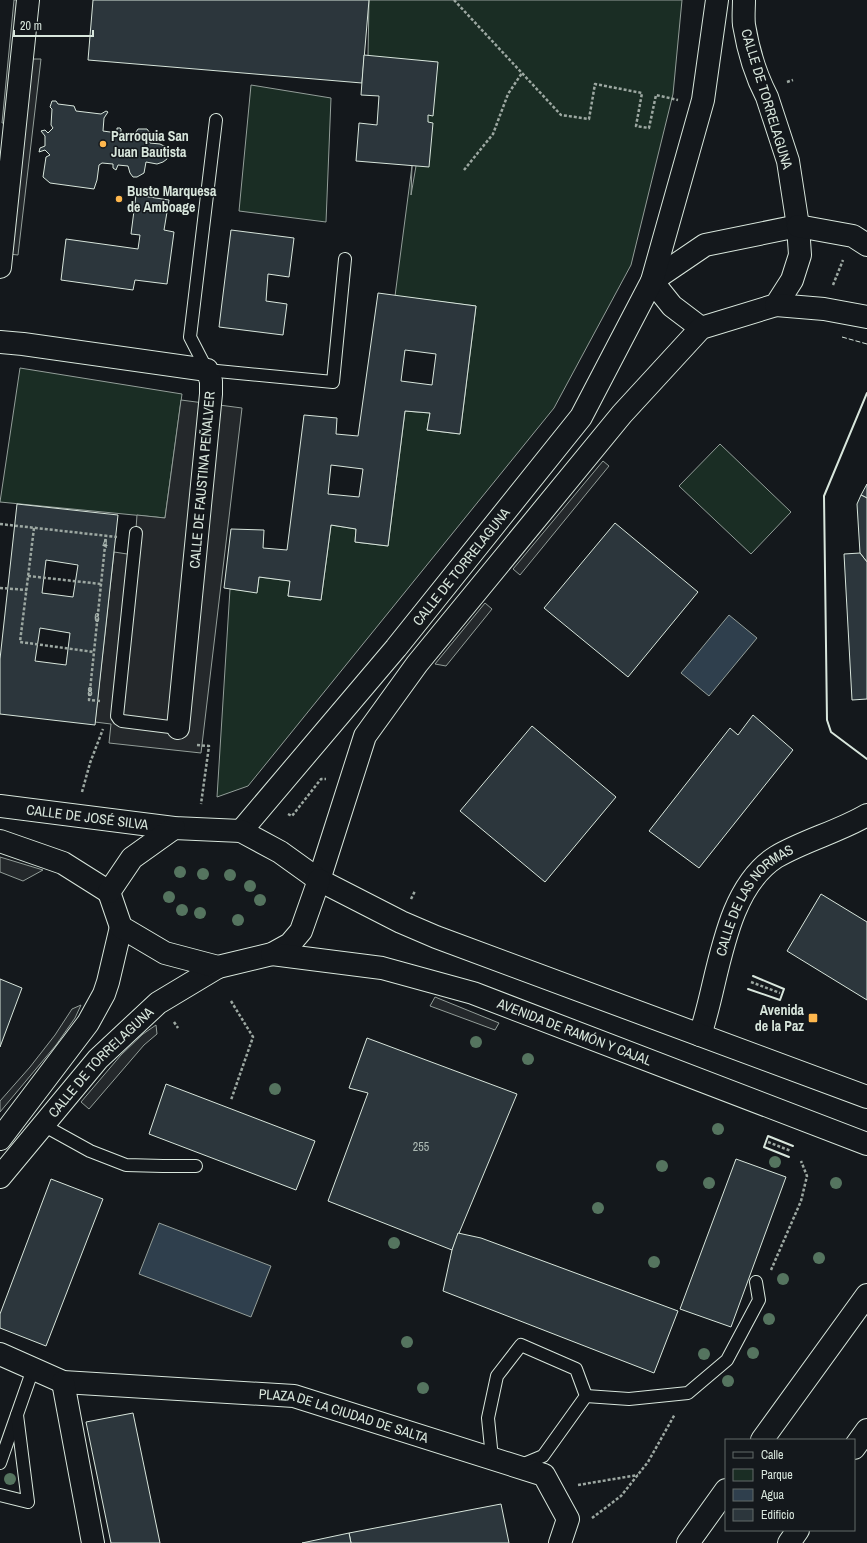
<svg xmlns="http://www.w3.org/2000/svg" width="867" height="1543" font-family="'Archivo Narrow',sans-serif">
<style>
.green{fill:#1a2d24;stroke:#939e99}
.parking{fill:#24282b;stroke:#939e99}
.water{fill:#2f3f4d;stroke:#939e99}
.building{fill:#2c363c;stroke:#d8e6dc;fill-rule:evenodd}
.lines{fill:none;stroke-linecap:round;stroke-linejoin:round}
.service-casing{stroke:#d8e6dc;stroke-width:14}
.minor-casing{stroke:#d8e6dc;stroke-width:24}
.tertiary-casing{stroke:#d8e6dc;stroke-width:24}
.secondary-casing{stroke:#d8e6dc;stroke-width:24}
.motorway-casing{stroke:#d8e6dc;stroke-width:24}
.path{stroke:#9da8a2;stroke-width:2.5;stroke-dasharray:3 2;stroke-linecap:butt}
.service{stroke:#14181c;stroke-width:12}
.minor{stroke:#14181c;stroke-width:22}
.tertiary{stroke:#14181c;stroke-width:22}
.secondary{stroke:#14181c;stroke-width:22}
.motorway{stroke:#14181c;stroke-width:22}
.fence{stroke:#d8e6dc;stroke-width:1;stroke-dasharray:5 2;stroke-linecap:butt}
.wall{stroke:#d8e6dc;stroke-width:2}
.tree{fill:#55745f}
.poi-dot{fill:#ffb74d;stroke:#14181c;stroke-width:1.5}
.labels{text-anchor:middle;stroke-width:3;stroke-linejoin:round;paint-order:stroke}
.number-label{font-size:12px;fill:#adbab4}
.street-label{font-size:14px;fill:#d8e6dc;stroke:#14181c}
.poi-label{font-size:14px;font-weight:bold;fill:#d8e6dc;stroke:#14181c;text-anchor:start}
</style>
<rect width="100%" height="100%" fill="#14181c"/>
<!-- green -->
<g class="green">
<path d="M369,0H682L673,94L631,265L554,408L248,786L217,797L230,589L257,592L259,577L290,581L288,596L321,600L331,525L356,529L355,542L388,546L405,411L430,413L427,430L460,434L476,306L395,296L412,166L411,195L434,62L368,57Z"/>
<path d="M251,85L331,98L326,222L239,211Z"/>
<path d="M20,368L182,394L165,518L0,502Z"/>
<path d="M720,444L791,512L751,554L679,486Z"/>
</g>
<!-- parking -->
<g class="parking">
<path d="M14,0H22L9,123H2Z"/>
<path d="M32,59H41L18,255L9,254Z"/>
<path d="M181,400L242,408L201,753L109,743L111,724L95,722L114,552L134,555L137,515L165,518Z"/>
<path d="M603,461L609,466L520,575L513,569Z"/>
<path d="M485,603L492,609L446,666L435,664Z"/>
<path d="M0,857L43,870L23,881L0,872Z"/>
<path d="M435,997L499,1023L495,1030L430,1006Z"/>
<path d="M81,1005L75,1018L56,1045L0,1112V1101L30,1067L55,1035L72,1009Z"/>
<path d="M156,1025L157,1034L144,1045L89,1109L81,1102L121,1055L143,1034Z"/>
</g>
<!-- water -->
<g class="water">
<path d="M729,615L757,638L709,696L681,673Z"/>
<path d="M159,1223L271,1266L251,1317L139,1274Z"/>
</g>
<!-- building -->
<g class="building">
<path d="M93,0H369L362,83L88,60Z"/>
<path d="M364,55L438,62L433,116L428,115V122L433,123L429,167L356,161L359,123L377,125L379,96L361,95Z"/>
<path d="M52,101H56L58,104L74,106L76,111L101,114L106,111L108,112L104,118L103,131L117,133V128H120L121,129V133L134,135L138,129H147L150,133V143L160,144L166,147L167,159L163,162L157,164L146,162L144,173L137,177H133L130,173L128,166L118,165L116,170L113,168V164L102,163L99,165L97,180L94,189L50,183L43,177L46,157L50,155L45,150L39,152L40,148L45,146V136L41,131L45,130L48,133L53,128L51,125L52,109L50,107Z"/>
<path d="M136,195L169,200L164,230L174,232L167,284L135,280L133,290L61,280L66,239L138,249L140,235L131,234Z"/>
<path d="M231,230L294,238L289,277L268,274L266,301L287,304L283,335L219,327Z"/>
<path d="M378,293L476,306L460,434L427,430L430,413L405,411L388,546L355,542L356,529L331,525L321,600L288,596L290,581L259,577L257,593L224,588L231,529L264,530L263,548L287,550L304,415L337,418L336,434L358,436ZM405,350L436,354L432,385L401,381ZM331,465L363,469L359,497L328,494Z"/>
<path d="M867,484V498L861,495Z"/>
<path d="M861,495L867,498V562L860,553L857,504Z"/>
<path d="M17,504L118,515L95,725L0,714V659ZM46,560L78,565L73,597L42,593ZM40,628L70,633L66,665L35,661Z"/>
<path d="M615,523L698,592L628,677L544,608Z"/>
<path d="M860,553L867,562V699L852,700L844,554Z"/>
<path d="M753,715L793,750L699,868L649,831L730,728L738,735Z"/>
<path d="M532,726L616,797L545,882L460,811Z"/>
<path d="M821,894L867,922V1000L787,951Z"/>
<path d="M0,979L22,988L0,1047Z"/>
<path d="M367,1038L517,1094L452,1250L328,1201L368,1093L349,1088Z"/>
<path d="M166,1084L315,1141L296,1190L149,1134Z"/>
<path d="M736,1159L786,1177L731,1327L680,1309Z"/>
<path d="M51,1179L103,1199L46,1346L0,1328V1314Z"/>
<path d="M458,1233L481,1238L678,1311L654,1373L443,1291L452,1250Z"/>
<path d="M133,1413L160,1543H111L86,1422Z"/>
<path d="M501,1504L509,1543H351L349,1533Z"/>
<path d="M349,1533L351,1543H302Z"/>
</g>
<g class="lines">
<!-- service casing -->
<g class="service-casing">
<g id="service">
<path d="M216,120L190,337L207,370L333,382L345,259"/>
<path d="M136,533L117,716L119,719L122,721L178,728"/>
<path d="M43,1125L90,1151L126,1165L163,1166H196"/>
<path d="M586,1396L629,1399L688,1393L727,1360L759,1300L756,1282"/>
<path d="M492,1458L488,1418L497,1376L521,1345L576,1369L586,1396L543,1456L519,1466"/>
<path d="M0,1463L33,1369"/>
<path d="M0,1495L28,1502L17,1415"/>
</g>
</g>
<!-- minor casing -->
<g class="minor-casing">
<g id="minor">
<path d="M0,267L28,0"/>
<path d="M0,342L23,344L207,370L211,381V394L178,728"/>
<path id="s1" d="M700,1035C719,980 723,891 776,857C805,840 838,832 867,815"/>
<path id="s2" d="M0,1354L63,1382L294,1396L544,1475L568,1519L560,1543"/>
<path d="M63,1382L93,1543"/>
</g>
</g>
<!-- tertiary casing -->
<g class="tertiary-casing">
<g id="tertiary">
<path d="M701,328L672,306L652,281L705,245L798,226"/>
<path id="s3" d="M241,831L396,648L581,417L652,281L703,100L717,0"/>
<path d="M319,880L365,736L417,664L622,414L701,328L776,305L792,280L800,255L798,226L788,161L767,97C756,76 748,49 744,25C743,17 744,8 744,0"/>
<path d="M0,1139L88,1023L104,994L108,982L121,927"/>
<path id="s4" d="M0,1177L98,1059L158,1003L218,967"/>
</g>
</g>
<!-- secondary casing -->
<g class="secondary-casing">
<g id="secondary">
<path id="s5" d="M0,806L174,828L241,831L280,852L319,880L401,922L436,937L867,1097"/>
<path d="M0,841L63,863L109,892"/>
<path d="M109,892L121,927L165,953L218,967L272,954L290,944L301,931L319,880"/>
<path d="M109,892L132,858L174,828"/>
<path id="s6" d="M272,954L382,968L473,993L867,1144"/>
</g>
</g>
<!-- motorway casing -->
<g class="motorway-casing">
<g id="motorway">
<path d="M798,226L853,236L867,245"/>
<path d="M776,305L824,309L867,317"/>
<path d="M762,1440L867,1295"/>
<path d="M854,1448L867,1430"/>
<path d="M688,1543L726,1490"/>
<path d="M789,1543L798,1530"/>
</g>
</g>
<!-- path -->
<g class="path">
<path d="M454,0L561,115L589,119L595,84L642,93L636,126L649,128L656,95L678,100"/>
<path d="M787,82L793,80"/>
<path d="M464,170L493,134L508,94L522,73"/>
<path d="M833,285L843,260"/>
<path d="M0,524L117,537"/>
<path d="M34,528L20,642L94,652"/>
<path d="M28,576L101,584"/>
<path d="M0,588L27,590"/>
<path d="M100,701L89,700L106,536"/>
<path d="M197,745L209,746L201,804"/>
<path d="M82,792L90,763L103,729"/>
<path d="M288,814L292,816L321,779H326"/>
<path d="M411,899L415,891"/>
<path d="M751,982L780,993"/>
<path d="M231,1001L253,1037L231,1100"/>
<path d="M174,1022L178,1028"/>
<path d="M768,1142L791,1151"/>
<path d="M771,1270L801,1201L807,1176L801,1161"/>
<path d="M578,1485L638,1475"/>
<path d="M592,1518L621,1496L648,1462L675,1414"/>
</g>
<!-- service -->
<use href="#service" class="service"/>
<!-- minor -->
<use href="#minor" class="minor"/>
<!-- tertiary -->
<use href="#tertiary" class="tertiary"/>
<!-- secondary -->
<use href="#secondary" class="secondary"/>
<!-- motorway -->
<use href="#motorway" class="motorway"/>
<!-- fence -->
<path class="fence" d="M842,337L867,344"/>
<!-- wall -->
<g class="wall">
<path d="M867,393L824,496L827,720L831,732L867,759"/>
<path d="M748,989L780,1000L784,989L753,976"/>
<path d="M789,1157L764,1147L768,1136L793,1146"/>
</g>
</g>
<!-- trees -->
<g class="tree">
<circle cx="180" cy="872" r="6"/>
<circle cx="203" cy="874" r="6"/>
<circle cx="230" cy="875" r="6"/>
<circle cx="250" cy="886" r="6"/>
<circle cx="169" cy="897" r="6"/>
<circle cx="260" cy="900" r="6"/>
<circle cx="182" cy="910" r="6"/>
<circle cx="200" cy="913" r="6"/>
<circle cx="238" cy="920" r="6"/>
<circle cx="476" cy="1042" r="6"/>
<circle cx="528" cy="1059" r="6"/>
<circle cx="275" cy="1089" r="6"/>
<circle cx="718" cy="1129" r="6"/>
<circle cx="775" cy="1162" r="6"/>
<circle cx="662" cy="1166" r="6"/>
<circle cx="709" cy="1183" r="6"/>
<circle cx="836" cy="1183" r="6"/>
<circle cx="598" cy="1208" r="6"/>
<circle cx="394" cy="1243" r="6"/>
<circle cx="819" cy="1258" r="6"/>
<circle cx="654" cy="1262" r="6"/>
<circle cx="783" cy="1279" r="6"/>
<circle cx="769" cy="1319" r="6"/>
<circle cx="407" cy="1342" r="6"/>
<circle cx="753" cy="1353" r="6"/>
<circle cx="704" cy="1354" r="6"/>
<circle cx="728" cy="1381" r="6"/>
<circle cx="423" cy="1388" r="6"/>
<circle cx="10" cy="1479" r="6"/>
</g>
<!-- markers -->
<g class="poi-dot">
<circle cx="103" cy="144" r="4"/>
<circle cx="119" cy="199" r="4"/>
<rect x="808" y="1013" width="10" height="10" rx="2"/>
</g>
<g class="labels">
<!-- number labels -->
<g class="number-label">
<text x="105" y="548">4</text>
<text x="97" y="622">6</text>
<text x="90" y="696">8</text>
<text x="421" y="1151">255</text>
</g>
<!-- street labels -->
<g class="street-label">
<text transform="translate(767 99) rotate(73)" y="5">CALLE DE TORRELAGUNA</text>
<text transform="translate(202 480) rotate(-85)" y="5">CALLE DE FAUSTINA PEÑALVER</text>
<text dy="5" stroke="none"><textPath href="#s3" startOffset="344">CALLE DE TORRELAGUNA</textPath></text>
<text dy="5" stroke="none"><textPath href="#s5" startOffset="88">CALLE DE JOSÉ SILVA</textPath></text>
<text dy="5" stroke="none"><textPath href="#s1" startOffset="149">CALLE DE LAS NORMAS</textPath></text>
<text dy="5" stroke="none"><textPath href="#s6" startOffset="314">AVENIDA DE RAMÓN Y CAJAL</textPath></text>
<text dy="5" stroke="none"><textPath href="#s4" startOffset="153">CALLE DE TORRELAGUNA</textPath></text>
<text dy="5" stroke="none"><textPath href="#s2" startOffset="353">PLAZA DE LA CIUDAD DE SALTA</textPath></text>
</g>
<!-- poi labels -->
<g class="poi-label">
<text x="111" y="141">Parroquia San<tspan x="111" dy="16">Juan Bautista</tspan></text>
<text x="127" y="196">Busto Marquesa<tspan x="127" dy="16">de Amboage</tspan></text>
<text x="804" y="1015" text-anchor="end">Avenida<tspan x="804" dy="16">de la Paz</tspan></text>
</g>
</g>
<!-- legend -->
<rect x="725" y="1439" width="130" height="92" fill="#14181c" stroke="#626a69"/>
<rect x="733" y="1452" width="20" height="6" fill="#14181c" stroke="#626a69"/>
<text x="761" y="1459" font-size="12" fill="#d8e6dc">Calle</text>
<rect x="733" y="1469" width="20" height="12" fill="#1a2d24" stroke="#626a69"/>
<text x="761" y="1479" font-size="12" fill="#d8e6dc">Parque</text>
<rect x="733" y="1489" width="20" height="12" fill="#2f3f4d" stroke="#626a69"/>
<text x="761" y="1499" font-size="12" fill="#d8e6dc">Agua</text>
<rect x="733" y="1509" width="20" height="12" fill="#2c363c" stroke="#626a69"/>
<text x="761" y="1519" font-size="12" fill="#d8e6dc">Edificio</text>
<!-- scale -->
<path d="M14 30v6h79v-6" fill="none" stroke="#d8e6dc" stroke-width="2"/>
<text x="20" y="30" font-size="12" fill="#d8e6dc" stroke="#14181c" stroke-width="3" paint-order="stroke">20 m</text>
</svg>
